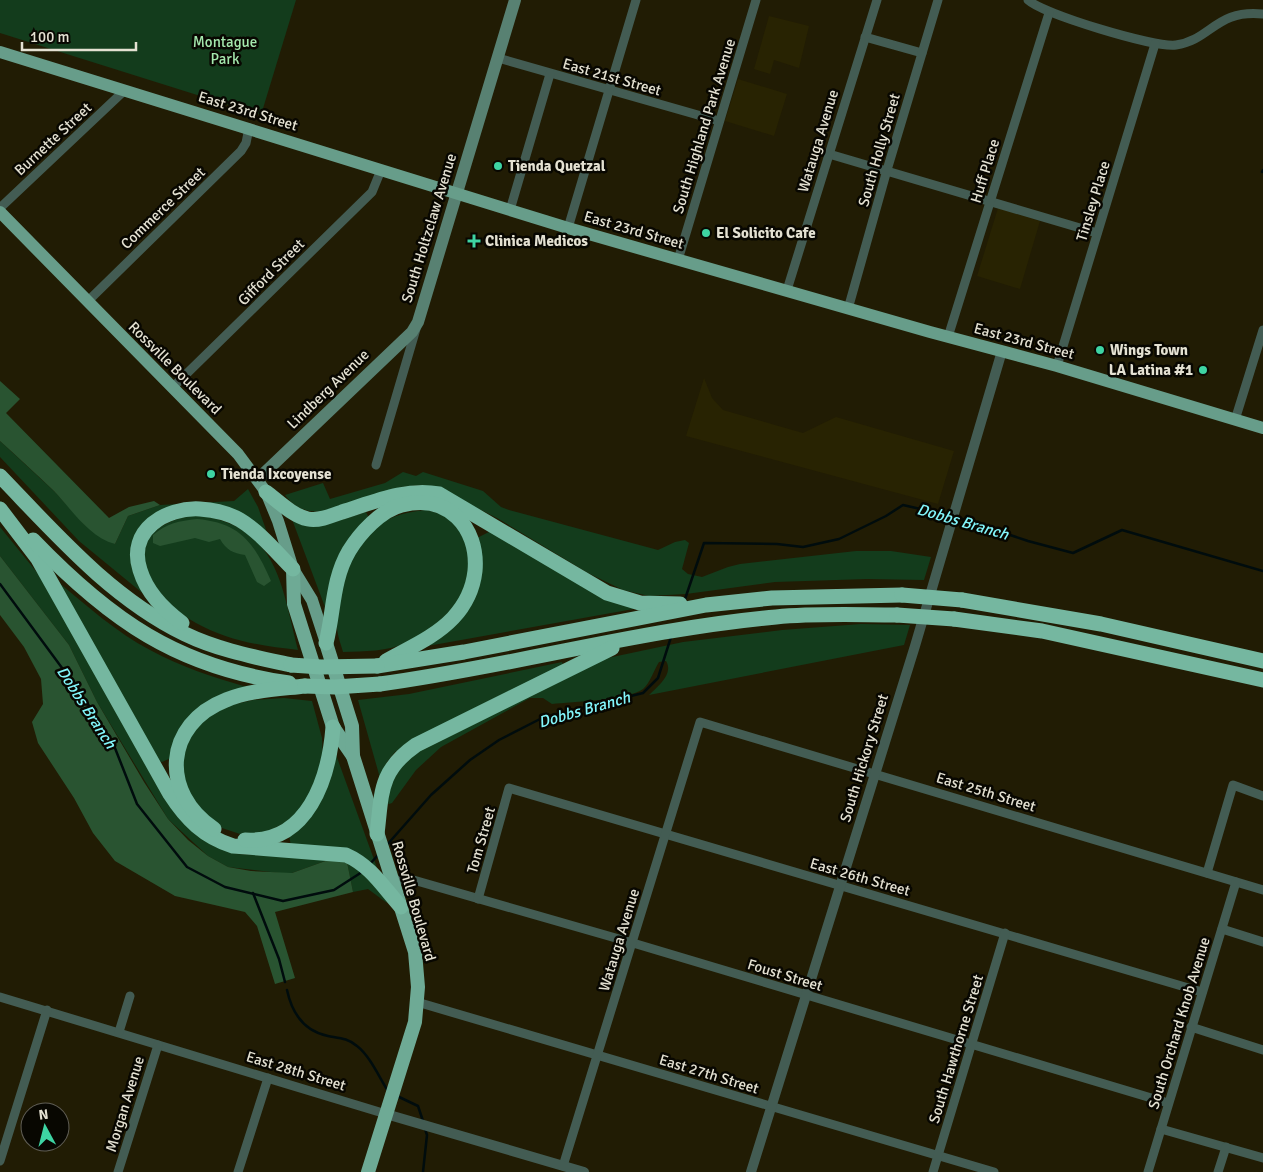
<svg xmlns="http://www.w3.org/2000/svg" width="1263" height="1172" font-family="Signika,sans-serif">
<style>
.built{fill:#282302}
.green{fill:#133c1c}
.forest{fill:#295431}
.lines{fill:none;stroke-linecap:round;stroke-linejoin:round}
.stream{stroke:#000c0d;stroke-width:2.5}
.minor{stroke:#435c53;stroke-width:9}
.tertiary{stroke:#435c53;stroke-width:10}
.secondary{stroke:#588172;stroke-width:12}
.primary{stroke:#679d8a;stroke-width:12}
.trunk{stroke:#6eaa95;stroke-width:14}
.motorway{stroke:#75b7a0;stroke-width:15}
.motorway-bridge{stroke:#75b7a0;stroke-width:15}
.poi-dot{fill:#3ed4a3;stroke:#080701;stroke-width:2}
.labels{text-anchor:middle;stroke-width:5;stroke-linejoin:round;paint-order:stroke}
.park-label{font-size:15px;fill:#a4e8ad;stroke:#080701}
.street-label{font-size:15px;fill:#e4e1d2;stroke:#080701}
.poi-label{font-size:15px;font-weight:bold;fill:#e4e1d2;stroke:#080701;text-anchor:start}
.water-label{font-size:16px;font-style:italic;fill:#83f7fc;stroke:#080701}
</style>
<rect width="100%" height="100%" fill="#211c04"/>
<!-- built -->
<g class="built">
<path d="M769,16L809,26L799,68L774,60L770,74L754,69Z"/>
<path d="M738,79L787,94L774,136L725,121Z"/>
<path d="M998,208L1040,221L1020,289L977,276Z"/>
<path d="M704,378L712,398L723,410L803,433L836,417L954,451L938,504L686,436Z"/>
</g>
<!-- green -->
<g class="green">
<path d="M0,0H296L261,115L0,33Z"/>
<path d="M0,441L55,492L85,525L115,544L128,516L160,505L234,501L248,489L258,507L270,541L206,505L137,536L146,596L79,541L0,457Z"/>
<path d="M403,472L416,476L423,472L483,491L501,507L509,510L658,550L675,542L685,540L689,543L682,569L688,574L702,577L728,567L740,564L856,551H891L931,557L924,580L867,579L775,582L686,594L649,596L623,590L588,573L497,518L435,487L419,485L402,487L327,511C309,513 296,510 285,495L323,483L330,499L385,483Z"/>
<path d="M426,510C433,512 445,514 450,520C474,540 475,578 458,603C448,620 424,633 407,642C388,652 364,651 343,652C341,645 338,637 337,629C334,597 350,543 378,525C393,515 408,512 426,510Z"/>
<path d="M366,512L370,520L328,615L290,514L335,522Z"/>
<path d="M196,515C278,525 281,584 298,650C262,646 228,641 196,623C142,592 114,527 196,515Z"/>
<path d="M0,527L44,581L174,810L214,846L237,854L331,859L292,873H279L228,867L208,856L168,819L97,702L69,645L0,556Z"/>
<path d="M493,530L639,608L422,647L462,613L477,538Z"/>
<path d="M57,581C87,606 116,632 150,650C181,667 213,677 247,687L228,695L171,758L162,762L157,760Z"/>
<path d="M861,624L910,625L904,645L649,695C658,686 674,674 666,661L659,662C654,670 650,683 643,689C628,700 572,702 552,704L543,698H530L441,747L416,770L392,803L389,804L384,801L395,768L422,748L603,659L683,642L782,630Z"/>
<path d="M562,662L564,667L395,752L387,762L380,778L358,700L409,694Z"/>
<path d="M284,698L312,701L322,738L323,761L319,781L297,817L260,835L240,834L222,828L207,818L185,788L182,754L190,735L207,718L227,706L253,700Z"/>
<path d="M335,752L380,876L368,863L291,847L289,834Z"/>
<path d="M347,862L379,885L387,903L368,889L353,892Z"/>
</g>
<!-- forest -->
<g class="forest">
<path d="M0,381L20,399L6,413L109,518L129,507L154,501L160,505L128,516L115,544C89,537 72,510 54,491C36,474 18,457 0,441Z"/>
<path d="M197,519C241,523 254,543 271,581L264,586L257,582L245,555C233,553 226,550 220,539L209,542L195,538L160,546L153,543V535C167,523 179,521 197,519Z"/>
<path d="M0,556L69,645L97,702L144,782L168,819L188,840L208,856L228,867L251,871L292,873L331,859L347,862L353,892L275,912L295,978L275,984L257,926L245,912L175,896L115,861L93,833L74,798L38,743L32,722L43,704L41,679L24,647L0,615Z"/>
</g>
<g class="lines">
<!-- stream -->
<g class="stream">
<path d="M1262,172L1263,170"/>
<path d="M956,517L1028,541L1073,553L1122,530L1263,571"/>
<path d="M0,584L82,695L113,743L137,804L187,867L225,887L283,901L334,890L362,872"/>
<path d="M684,602L704,543L777,544L803,547L839,539L886,516L903,505L951,516"/>
<path d="M386,846L431,795L470,760L499,740L542,718L643,693L658,678L671,637"/>
<path d="M369,865L379,854"/>
<path d="M253,893L279,959L285,982"/>
<path d="M287,990C292,1013 303,1031 328,1036C339,1038 348,1038 357,1046C370,1056 379,1077 388,1091"/>
<path d="M397,1096L418,1106L423,1121"/>
<path d="M423,1172L427,1135L425,1129"/>
</g>
<!-- minor -->
<g class="minor">
<path d="M1028,0C1043,14 1155,48 1176,45C1211,40 1216,9 1263,14"/>
<path d="M865,37L922,53"/>
<path d="M498,58L719,121"/>
<path d="M829,154L1097,233"/>
<path d="M0,208L125,90"/>
<path d="M510,210L550,74"/>
<path d="M568,228L636,0"/>
<path d="M678,260L756,0"/>
<path d="M787,290L877,0"/>
<path d="M87,302L241,151L246,143L249,128"/>
<path d="M848,309L887,170L938,0"/>
<path d="M948,337L1049,13"/>
<path d="M1057,366L1155,44"/>
<path d="M172,388L372,192L381,170"/>
<path d="M1235,420L1263,330"/>
<path d="M376,465L416,329"/>
<path d="M1207,873L1233,785L1263,796"/>
<path d="M392,881L410,879L633,943L1168,1103"/>
<path d="M478,899L509,788L1202,992"/>
<path d="M1222,929L1263,942"/>
<path d="M0,997L386,1114"/>
<path d="M417,1002L994,1172"/>
<path d="M1191,1027L1263,1050"/>
<path d="M119,1032L130,996"/>
<path d="M1161,1129L1263,1158"/>
<path d="M0,1161L47,1010"/>
<path d="M563,1166L700,722L1263,890"/>
<path d="M118,1172L158,1045"/>
<path d="M238,1172L268,1078"/>
<path d="M933,1172L1005,933"/>
<path d="M1148,1172L1236,882"/>
<path d="M1218,1172L1226,1147"/>
</g>
<!-- tertiary -->
<g class="tertiary">
<path d="M386,1114L584,1172"/>
<path d="M751,1172L915,646L1002,351"/>
</g>
<!-- secondary -->
<path class="secondary" d="M258,479L412,332L418,322L515,0"/>
<!-- primary -->
<g class="primary">
<path d="M0,52L568,228L930,332L1057,366L1263,428"/>
<path d="M0,212L238,454L266,492L278,521L293,569L312,600L326,643"/>
</g>
<!-- trunk -->
<g class="trunk">
<path d="M293,569L294,604L333,727L353,756"/>
<path d="M326,643L352,726L353,756L415,952L418,987L415,1022L368,1172"/>
</g>
<!-- motorway -->
<g class="motorway">
<path d="M0,476C56,534 111,598 185,634C218,650 255,657 291,665"/>
<path d="M266,492C278,501 293,516 308,519C319,521 331,516 342,512C374,502 405,488 439,494L607,593L640,603L680,604"/>
<path d="M0,509L38,559L170,794C186,819 204,837 233,846L346,855C371,866 383,887 401,907"/>
<path d="M33,540C110,620 177,667 289,683"/>
<path d="M962,600L1101,624L1263,661"/>
<path d="M954,619L1042,631L1263,680"/>
<path d="M182,623C163,609 147,593 140,570C127,530 166,507 200,509C214,510 228,513 240,520C260,532 277,553 293,569"/>
<path d="M326,643C334,612 332,580 349,551C360,533 381,510 402,505C447,493 479,527 475,571C473,589 466,604 453,618C435,637 409,648 386,661"/>
<path d="M377,666L464,652L706,605L772,598L902,595"/>
<path d="M380,684C513,666 643,629 776,617C817,613 857,615 897,615"/>
<path d="M214,829C160,793 164,724 226,700C250,690 279,689 305,686"/>
<path d="M377,834C382,792 379,771 416,745L612,648"/>
<path d="M245,840C308,844 329,778 333,727"/>
</g>
<!-- motorway-bridge -->
<g class="motorway-bridge">
<path d="M902,595L962,600"/>
<path d="M897,615L954,619"/>
<path d="M291,665L321,667L377,666"/>
<path d="M305,686L335,687L380,684"/>
</g>
</g>
<!-- markers -->
<g class="poi-dot">
<circle cx="498" cy="166" r="5"/>
<circle cx="706" cy="233" r="5"/>
<path d="M471.5 233.5h5v5h5v5h-5v5h-5v-5h-5v-5h5z"/>
<circle cx="1100" cy="350" r="5"/>
<circle cx="1203" cy="370" r="5"/>
<circle cx="211" cy="474" r="5"/>
</g>
<g class="labels">
<!-- park labels -->
<g class="park-label">
<text x="225" y="47">Montague<tspan x="225" dy="17">Park</tspan></text>
</g>
<!-- street labels -->
<g class="street-label">
<text transform="translate(612 77) rotate(16)" y="5">East 21st Street</text>
<text transform="translate(248 111) rotate(17)" y="5">East 23rd Street</text>
<text transform="translate(704 126) rotate(-73)" y="5">South Highland Park Avenue</text>
<text transform="translate(53 139) rotate(-43)" y="5">Burnette Street</text>
<text transform="translate(818 141) rotate(-73)" y="5">Watauga Avenue</text>
<text transform="translate(879 150) rotate(-74)" y="5">South Holly Street</text>
<text transform="translate(985 171) rotate(-73)" y="5">Huff Place</text>
<text transform="translate(1093 201) rotate(-73)" y="5">Tinsley Place</text>
<text transform="translate(163 208) rotate(-44)" y="5">Commerce Street</text>
<text transform="translate(429 228) rotate(-73)" y="5">South Holtzclaw Avenue</text>
<text transform="translate(634 230) rotate(16)" y="5">East 23rd Street</text>
<text transform="translate(271 272) rotate(-45)" y="5">Gifford Street</text>
<text transform="translate(1024 341) rotate(15)" y="5">East 23rd Street</text>
<text transform="translate(175 368) rotate(45)" y="5">Rossville Boulevard</text>
<text transform="translate(328 389) rotate(-44)" y="5">Lindberg Avenue</text>
<text transform="translate(864 758) rotate(-73)" y="5">South Hickory Street</text>
<text transform="translate(986 792) rotate(17)" y="5">East 25th Street</text>
<text transform="translate(481 840) rotate(-74)" y="5">Tom Street</text>
<text transform="translate(860 877) rotate(16)" y="5">East 26th Street</text>
<text transform="translate(414 901) rotate(74)" y="5">Rossville Boulevard</text>
<text transform="translate(619 940) rotate(-73)" y="5">Watauga Avenue</text>
<text transform="translate(785 975) rotate(17)" y="5">Foust Street</text>
<text transform="translate(1179 1023) rotate(-73)" y="5">South Orchard Knob Avenue</text>
<text transform="translate(956 1049) rotate(-73)" y="5">South Hawthorne Street</text>
<text transform="translate(296 1071) rotate(17)" y="5">East 28th Street</text>
<text transform="translate(709 1074) rotate(17)" y="5">East 27th Street</text>
<text transform="translate(125 1104) rotate(-73)" y="5">Morgan Avenue</text>
</g>
<!-- poi labels -->
<g class="poi-label">
<text x="508" y="171">Tienda Quetzal</text>
<text x="716" y="238">El Solicito Cafe</text>
<text x="485" y="246">Clinica Medicos</text>
<text x="1110" y="355">Wings Town</text>
<text x="1193" y="375" text-anchor="end">LA Latina #1</text>
<text x="221" y="479">Tienda Ixcoyense</text>
</g>
<!-- water labels -->
<g class="water-label">
<text transform="translate(963 521) rotate(16)" y="6">Dobbs Branch</text>
<text transform="translate(87 707) rotate(57)" y="6">Dobbs Branch</text>
<text transform="translate(584 709) rotate(-16)" y="6">Dobbs Branch</text>
</g>
</g>
<!-- north arrow -->
<g transform="translate(45 1127) rotate(353)"><circle r="24" fill="#080701" stroke="#605e55"/>
<path d="M0-4L9 19L0 12L-9 19Z" fill="#3ed4a3"/>
<text y="-8" font-size="14" font-weight="bold" text-anchor="middle" fill="#e4e1d2">N</text>
</g>
<!-- scale -->
<path d="M22 42v8h114v-8" fill="none" stroke="#e4e1d2" stroke-width="2.5"/>
<text x="30" y="42" font-size="15" fill="#e4e1d2" stroke="#080701" stroke-width="4" paint-order="stroke">100 m</text>
</svg>
